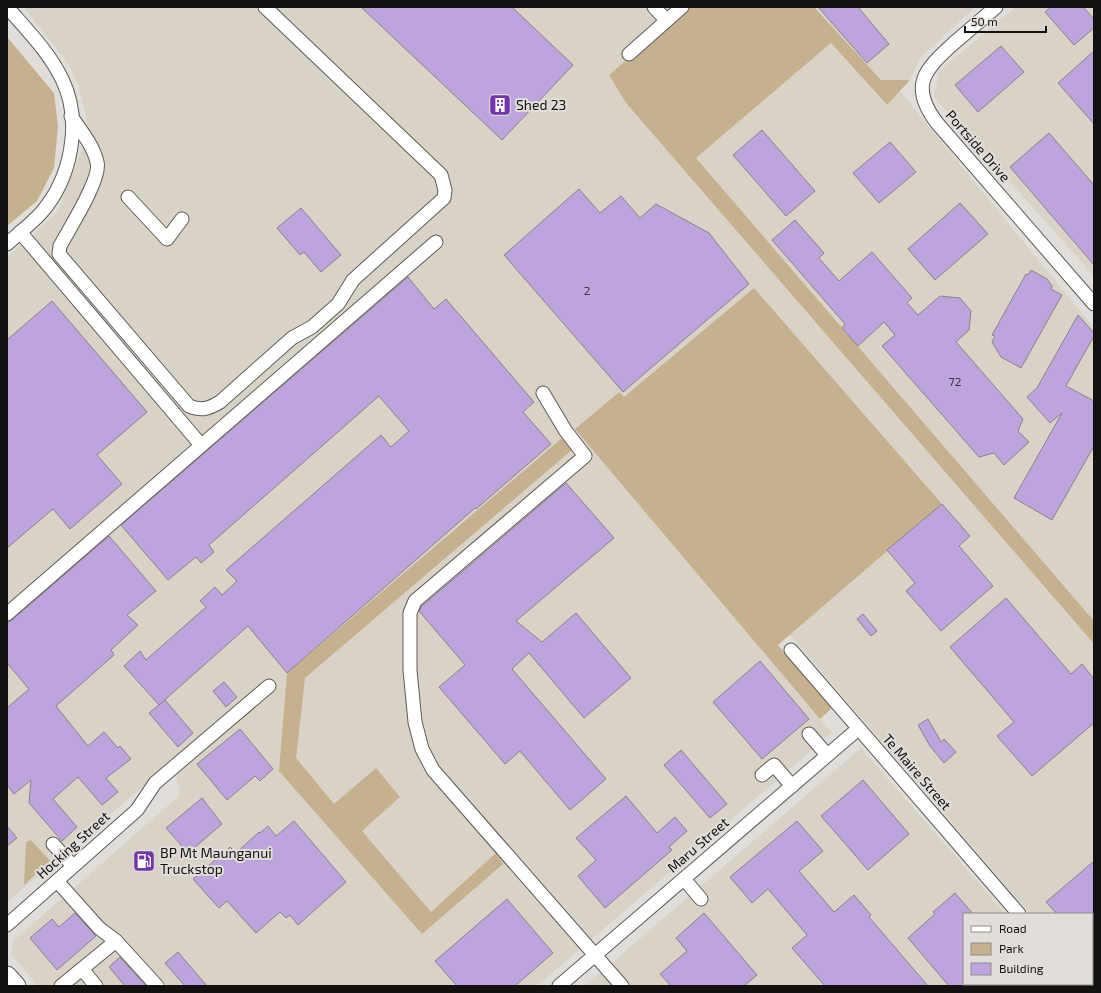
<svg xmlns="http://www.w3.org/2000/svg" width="1101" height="993" font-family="'Exo 2',sans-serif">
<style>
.built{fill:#d9d2c7}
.green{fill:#c6b18f}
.building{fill:#bda4dc;stroke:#878589}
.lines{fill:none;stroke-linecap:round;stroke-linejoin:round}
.minor-casing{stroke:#5e5c58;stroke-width:15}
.highway-casing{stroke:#5e5c58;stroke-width:21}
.minor{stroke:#fff;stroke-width:13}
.highway{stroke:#fff;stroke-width:19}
.labels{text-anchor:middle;stroke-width:4;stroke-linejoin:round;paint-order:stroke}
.number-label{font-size:12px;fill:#3d3643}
.poi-label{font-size:14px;fill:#121110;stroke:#e1deda;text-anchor:start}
.street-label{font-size:14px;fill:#121110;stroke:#e1deda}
</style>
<rect width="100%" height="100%" fill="#e1deda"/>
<!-- built -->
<g class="built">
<path d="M24,7H688L609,75L626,103L1094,644V986L1090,984H1092V914H1030L790,635L942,504L624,397L618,392L576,429L832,733L537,986H38L11,954L13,941L180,795L176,774L167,768L160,772L7,902V258L57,213L79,158L88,124L79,87L69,65Z"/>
<path d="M814,7H975L920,58L910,80H881Z"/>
<path d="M1016,7H1094V276L934,97L939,71Z"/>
<path d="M831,43L886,105L900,91L1094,328V621L696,158Z"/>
<path d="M861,748L1006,914H964V984H1066L1068,986H585Z"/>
</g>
<!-- green -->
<g class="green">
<path d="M688,7H814L881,80H910L887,105L831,43L696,158L1094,621V644L626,103L609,75Z"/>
<path d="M7,37L54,93L58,126L54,168L37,201L7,226Z"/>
<path d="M754,288L942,504L778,645L832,708L820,719L575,429L619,392L624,397Z"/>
<path d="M562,438L573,449L305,678L296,758L334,804L376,768L400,797L362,831L431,912L496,853L503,864L422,934L279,771L287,673Z"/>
<path d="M31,840L50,861L24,885L26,842Z"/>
</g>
<!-- building -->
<g class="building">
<path d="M361,7H512L573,65L502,140Z"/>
<path d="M818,7H858L889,44L867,63Z"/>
<path d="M1051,7H1083L1094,19V28L1074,45L1045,12Z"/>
<path d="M1001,46L1024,72L978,112L955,85Z"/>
<path d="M1094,51V124L1058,83Z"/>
<path d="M762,130L815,191L786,216L733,155Z"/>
<path d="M1049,133L1094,185V265L1010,167Z"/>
<path d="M890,142L916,172L879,203L853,173Z"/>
<path d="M579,189L600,213L621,196L640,218L656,204L709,233L749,284L623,392L504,255Z"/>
<path d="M960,203L988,234L935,280L908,249Z"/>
<path d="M301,208L341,255L321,272L304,252L300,255L277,228Z"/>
<path d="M795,220L824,253L819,258L839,281L872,252L912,298L907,303L918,315L940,296L960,298L971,311L969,330L956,342L1023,419L1018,431L1029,442L1004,465L994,453L979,457L882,346L895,335L884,322L858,346L842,328L845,324L772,240Z"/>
<path d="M1031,270L1047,279L1052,286L1051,289L1062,295L1021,368L1001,357L992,342L995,336L992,335L1026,274L1028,275Z"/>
<path d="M408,277L434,309L446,299L534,402L523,412L551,444L476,509L475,508L287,673L248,626L159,705L124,666L140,651L146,660L206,607L200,601L215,587L222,595L237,581L226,570L381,435L391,447L409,431L379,396L209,545L214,552L201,563L196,557L168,580L121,525Z"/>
<path d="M52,301L147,412L97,455L122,484L70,529L53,509L7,548V340Z"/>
<path d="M1078,315L1094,333V336L1066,386L1094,401V446L1052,520L1014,498L1062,413L1050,423L1027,397L1037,388Z"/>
<path d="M566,483L614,538L516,621L542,642L576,613L631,678L584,718L529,653L512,669L606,779L570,810L520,751L505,764L439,687L465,665L419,611L422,606Z"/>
<path d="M942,504L970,536L959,546L993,586L941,631L906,591L915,583L887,550Z"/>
<path d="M109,536L156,591L127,615L138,625L111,650L114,655L56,706L88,746L104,732L118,748L120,746L131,759L106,778L118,792L102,805L78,777L53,799L77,827L62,841L29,803L31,780L14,794L7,785V708L29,689L7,663V623L12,620Z"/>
<path d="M1006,598L1071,674L1082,664L1094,679V723L1032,776L997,736L1014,722L950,647Z"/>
<path d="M863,614L877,631L871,636L857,619Z"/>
<path d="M760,661L809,719L762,759L713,702Z"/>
<path d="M224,682L237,697L226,707L213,691Z"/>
<path d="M165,700L193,733L178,747L149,713Z"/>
<path d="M928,719L941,742L944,739L956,752L944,763L930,746L918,725Z"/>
<path d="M240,729L273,769L260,781L255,776L227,800L197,764Z"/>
<path d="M681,750L727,804L710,818L664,765Z"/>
<path d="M863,780L909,834L868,870L821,816Z"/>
<path d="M626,796L657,833L675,817L687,831L669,847L672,850L605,908L578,876L596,860L576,838Z"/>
<path d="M202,798L222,824L188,853L166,828Z"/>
<path d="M294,821L346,882L298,925L290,915L286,918L280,912L256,933L227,901L219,908L193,879L230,847L236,853L259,832L260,833L268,826L276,836Z"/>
<path d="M797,821L823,851L799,871L834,912L854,895L871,915L869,917L928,986H825L792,948L807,935L768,889L752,903L730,877Z"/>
<path d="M7,826L17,838L7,846Z"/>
<path d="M1094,861V914H1057L1046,902Z"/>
<path d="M955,893L973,914H964V986H949L908,938L935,914L933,912Z"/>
<path d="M507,899L553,953L515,986H457L435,961Z"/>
<path d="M75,913L96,936L57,970L30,938L52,919L59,927Z"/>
<path d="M704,913L757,975L744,986H671L660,974L687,951L676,938Z"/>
<path d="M178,952L207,986H185L165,963Z"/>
<path d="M120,957L146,986H125L109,967Z"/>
</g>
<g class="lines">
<!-- minor casing -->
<g class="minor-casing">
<g id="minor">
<path d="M654,7L666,20"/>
<path d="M996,7C982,19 968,31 954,43C924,70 909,86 937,123L1094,304"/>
<path d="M629,54L682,7"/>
<path d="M71,116C81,131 93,145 97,162C102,178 69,229 60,246L59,254L189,406C202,411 208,409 220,402L292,338L312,327L338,304L353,280L444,198L445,190L441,175L265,7"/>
<path d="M128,197L167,239L182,219"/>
<path d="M20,232L201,445"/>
<path d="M7,244C18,234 31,224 41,213C71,179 83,122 62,79C49,52 27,30 7,7"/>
<path d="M543,393L565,430L585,456L415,601L410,613V670L415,722L422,749L433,770L622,986"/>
<path d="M7,614L436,242"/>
<path d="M791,650L1019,914"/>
<path d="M809,734L827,755"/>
<path d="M762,775L774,765L792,786"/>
<path d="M53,844L73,866"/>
<path d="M684,879L701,899"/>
<path d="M57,881L99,928L116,941L157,986"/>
<path d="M7,925L137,810L155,783L269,686"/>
<path d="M82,969L96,986"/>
<path d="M1080,984L1082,986"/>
<path d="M61,986L116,941"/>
<path d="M559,986L858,729"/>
</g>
</g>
<!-- highway casing -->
<g class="highway-casing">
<path id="highway" d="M7,976L16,986"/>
</g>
<!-- minor -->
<use href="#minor" class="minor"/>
<!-- highway -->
<use href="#highway" class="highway"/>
</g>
<!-- icons -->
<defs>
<g id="building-square" transform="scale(1.15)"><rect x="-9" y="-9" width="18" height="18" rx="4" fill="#7335ab" stroke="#e1deda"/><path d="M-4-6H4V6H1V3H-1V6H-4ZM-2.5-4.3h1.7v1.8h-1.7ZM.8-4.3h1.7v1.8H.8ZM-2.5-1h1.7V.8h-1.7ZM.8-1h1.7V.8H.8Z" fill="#fff"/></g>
<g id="fuel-square" transform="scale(1.15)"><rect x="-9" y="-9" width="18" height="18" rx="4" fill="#7335ab" stroke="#e1deda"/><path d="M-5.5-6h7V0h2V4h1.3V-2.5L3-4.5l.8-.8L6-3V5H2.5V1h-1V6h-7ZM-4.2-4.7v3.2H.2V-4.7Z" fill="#fff"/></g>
</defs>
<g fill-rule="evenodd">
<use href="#building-square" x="500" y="105"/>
<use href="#fuel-square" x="144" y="861"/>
</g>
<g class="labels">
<!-- number labels -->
<g class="number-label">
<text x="587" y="295">2</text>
<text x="955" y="386">72</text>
</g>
<!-- poi labels -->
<g class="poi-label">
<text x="516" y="110">Shed 23</text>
<text x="160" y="858">BP Mt Maunganui<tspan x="160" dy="16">Truckstop</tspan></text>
</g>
<!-- street labels -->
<g class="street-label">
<text transform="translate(978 146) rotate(49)" y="5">Portside Drive</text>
<text transform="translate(917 772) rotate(49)" y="5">Te Maire Street</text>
<text transform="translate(73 845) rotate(-42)" y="5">Hocking Street</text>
<text transform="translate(698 845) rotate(-41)" y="5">Maru Street</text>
</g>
</g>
<!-- border -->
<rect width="1101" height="993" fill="none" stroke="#121110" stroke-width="16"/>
<!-- legend -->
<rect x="963" y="913" width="130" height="72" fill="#e1deda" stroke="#8e8c89"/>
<rect x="971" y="926" width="20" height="6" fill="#ffffff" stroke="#8e8c89"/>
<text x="999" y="933" font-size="12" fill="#121110">Road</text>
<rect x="971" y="943" width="20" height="12" fill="#c6b18f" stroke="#8e8c89"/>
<text x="999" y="953" font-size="12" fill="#121110">Park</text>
<rect x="971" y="963" width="20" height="12" fill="#bda4dc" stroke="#8e8c89"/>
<text x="999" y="973" font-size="12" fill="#121110">Building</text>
<!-- scale -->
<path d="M965 26v6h81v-6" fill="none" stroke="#121110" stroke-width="2"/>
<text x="971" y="26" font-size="12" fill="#121110" stroke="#e1deda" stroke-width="3" paint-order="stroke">50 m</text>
</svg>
